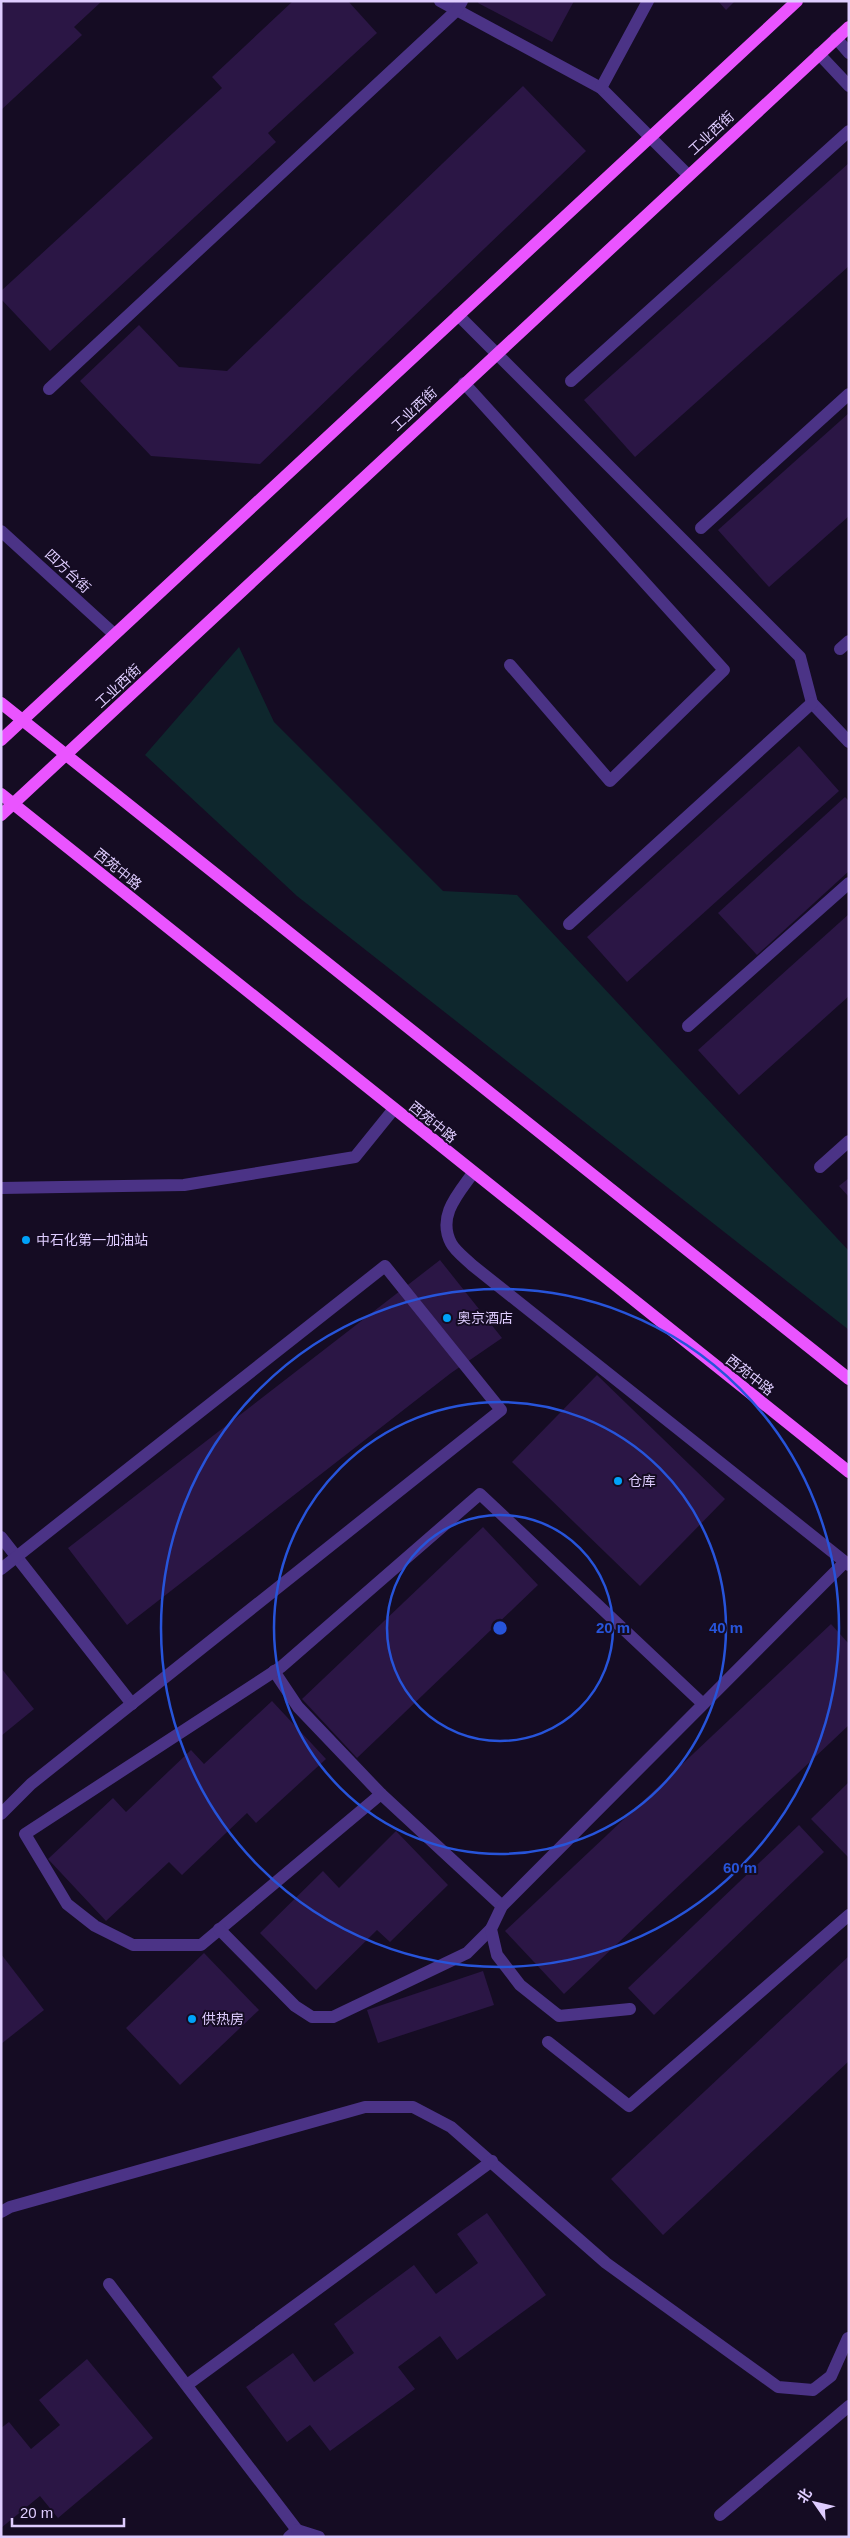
<svg xmlns="http://www.w3.org/2000/svg" width="850" height="2538" font-family="Helvetica,'Noto Sans SC',sans-serif">
<style>
.green{fill:#0e272d}
.building{fill:#2b1645}
.lines{fill:none;stroke-linecap:round;stroke-linejoin:round}
.lane{stroke:#4b3386;stroke-width:12}
.street{stroke:#4b3386;stroke-width:12}
.primary{stroke:#ea54ff;stroke-width:12}
.ring{fill:none;stroke:#2754da;stroke-width:2.5}
.poi-dot{fill:#00a2f8;stroke:#150c23;stroke-width:2}
.labels{text-anchor:middle;stroke-width:4;stroke-linejoin:round;paint-order:stroke}
.street-label{font-size:14px;fill:#dfcdff;stroke:#150c23}
.poi-label{font-size:14px;fill:#dfcdff;stroke:#150c23;text-anchor:start}
.centre{fill:#2754da;stroke:#150c23;stroke-width:2.5}
.ring-label{font-size:15px;text-anchor:middle;font-weight:bold;fill:#2754da;stroke:#150c23;stroke-width:4;stroke-linejoin:round;paint-order:stroke}
</style>
<rect width="100%" height="100%" fill="#150c23"/>
<!-- green -->
<path class="green" d="M239,647L274,722L443,891L517,895L849,1251V1330L297,896L145,755Z"/>
<!-- building -->
<g class="building">
<path d="M6,1H102L74,27L82,35L1,110V6Z"/>
<path d="M293,1H348L377,33L268,133L276,142L50,351L1,299V291L222,88L212,77Z"/>
<path d="M479,1H574L552,42L478,3Z"/>
<path d="M718,1H735L726,10Z"/>
<path d="M523,86L586,151L260,464L151,456L80,381L139,325L179,367L227,371Z"/>
<path d="M849,163V266L635,457L584,400Z"/>
<path d="M849,413V516L769,587L718,530Z"/>
<path d="M799,746L839,791L627,982L587,937Z"/>
<path d="M845,797L849,801V871L757,955L718,913Z"/>
<path d="M849,914V996L739,1095L698,1050Z"/>
<path d="M849,1178V1197L839,1186Z"/>
<path d="M440,1260L502,1338L451,1373L127,1625L68,1548Z"/>
<path d="M597,1375L725,1499L640,1586L512,1462Z"/>
<path d="M483,1527L538,1585L357,1758L302,1699Z"/>
<path d="M831,1624L849,1644V1725L564,1994L505,1931Z"/>
<path d="M1,1668L34,1709L1,1736Z"/>
<path d="M272,1701L326,1759L256,1823L247,1813L182,1875L169,1862L106,1921L48,1859L113,1798L126,1812L191,1750L204,1764Z"/>
<path d="M849,1782V1858L811,1819Z"/>
<path d="M799,1825L824,1852L654,2015L628,1988Z"/>
<path d="M396,1831L448,1885L390,1942L377,1930L316,1990L260,1933L323,1871L339,1888Z"/>
<path d="M204,1953L259,2010L180,2085L126,2028Z"/>
<path d="M1,1954L44,2010L1,2044Z"/>
<path d="M849,1956V2061L663,2235L611,2179Z"/>
<path d="M483,1971L494,2005L378,2043L367,2010Z"/>
<path d="M487,2213L546,2295L457,2360L440,2336L398,2367L415,2389L330,2451L310,2425L287,2442L246,2387L293,2353L314,2382L354,2353L334,2324L414,2265L436,2294L478,2263L457,2234Z"/>
<path d="M87,2359L153,2438L58,2518L40,2496L1,2528V2428L9,2422L31,2449L60,2425L39,2400Z"/>
</g>
<g class="lines">
<!-- lane -->
<g class="lane">
<path d="M836,38L849,53"/>
<path d="M464,383L724,670L610,781L510,665"/>
<path d="M1,1188L184,1185L355,1157L393,1110"/>
</g>
<!-- street -->
<g class="street">
<path d="M440,1L601,88L687,174"/>
<path d="M819,54L849,86"/>
<path d="M601,88L648,1"/>
<path d="M458,315L800,657L812,703L849,742"/>
<path d="M571,381L849,131"/>
<path d="M49,389L457,10L462,1"/>
<path d="M701,528L849,394"/>
<path d="M1,531L114,634"/>
<path d="M840,649L849,641"/>
<path d="M569,924L812,703"/>
<path d="M688,1026L849,883"/>
<path d="M820,1167L849,1141"/>
<path d="M473,1173C458,1194 437,1216 451,1243C455,1251 466,1259 472,1265L849,1565"/>
<path d="M1,1537L132,1704"/>
<path d="M1,1569L385,1266L501,1410L31,1784L1,1814"/>
<path d="M274,1671L298,1707L381,1794"/>
<path d="M502,1906L381,1794L201,1945H133L95,1926L67,1904L25,1834L281,1667L480,1494L703,1704"/>
<path d="M219,1929L295,2006L312,2017H333L467,1953L491,1929"/>
<path d="M630,2009L559,2016L520,1985L497,1955L491,1929L502,1906L845,1562"/>
<path d="M548,2042L629,2106L849,1915"/>
<path d="M1,2212L10,2207L365,2107H413L451,2127L606,2263L778,2387L813,2390L831,2376L848,2338"/>
<path d="M109,2284L297,2530L289,2537"/>
<path d="M187,2385L492,2161"/>
<path d="M720,2515L849,2406"/>
<path d="M297,2530L319,2537"/>
</g>
<!-- primary -->
<g class="primary">
<path d="M1,703L849,1379"/>
<path d="M1,740L797,1"/>
<path d="M1,794L849,1472"/>
<path d="M1,815L849,27"/>
</g>
</g>
<!-- distance rings -->
<g class="ring">
<circle cx="500" cy="1628" r="113"/>
<circle cx="500" cy="1628" r="226"/>
<circle cx="500" cy="1628" r="339"/>
</g>
<!-- markers -->
<g class="poi-dot">
<circle cx="26" cy="1240" r="5"/>
<circle cx="447" cy="1318" r="5"/>
<circle cx="618" cy="1481" r="5"/>
<circle cx="192" cy="2019" r="5"/>
</g>
<g class="labels">
<!-- street labels -->
<g class="street-label">
<text transform="translate(711 133) rotate(-43)" y="5">工业西街</text>
<text transform="translate(414 409) rotate(-43)" y="5">工业西街</text>
<text transform="translate(68 571) rotate(43)" y="5">四方台街</text>
<text transform="translate(118 686) rotate(-43)" y="5">工业西街</text>
<text transform="translate(118 869) rotate(39)" y="5">西苑中路</text>
<text transform="translate(433 1122) rotate(39)" y="5">西苑中路</text>
<text transform="translate(750 1375) rotate(38)" y="5">西苑中路</text>
</g>
<!-- poi labels -->
<g class="poi-label">
<text x="36" y="1245">中石化第一加油站</text>
<text x="457" y="1323">奥京酒店</text>
<text x="628" y="1486">仓库</text>
<text x="202" y="2024">供热房</text>
</g>
</g>
<circle cx="500" cy="1628" r="8" class="centre"/>
<g class="ring-label">
<text x="613" y="1633">20 m</text>
<text x="726" y="1633">40 m</text>
<text x="740" y="1873">60 m</text>
</g>
<!-- border -->
<rect width="850" height="2538" fill="none" stroke="#dfcdff" stroke-width="5"/>
<!-- north arrow -->
<g transform="translate(815 2503) rotate(304)" stroke="#150c23" stroke-width="4" paint-order="stroke">
<path d="M0-4L9 19L0 12L-9 19Z" fill="#dfcdff"/>
<text y="-8" font-size="14" font-weight="bold" text-anchor="middle" fill="#dfcdff">北</text>
</g>
<!-- scale -->
<path d="M12 2518v8h112v-8" fill="none" stroke="#dfcdff" stroke-width="2.5"/>
<text x="20" y="2518" font-size="15" fill="#dfcdff" stroke="#150c23" stroke-width="4" paint-order="stroke">20 m</text>
</svg>
